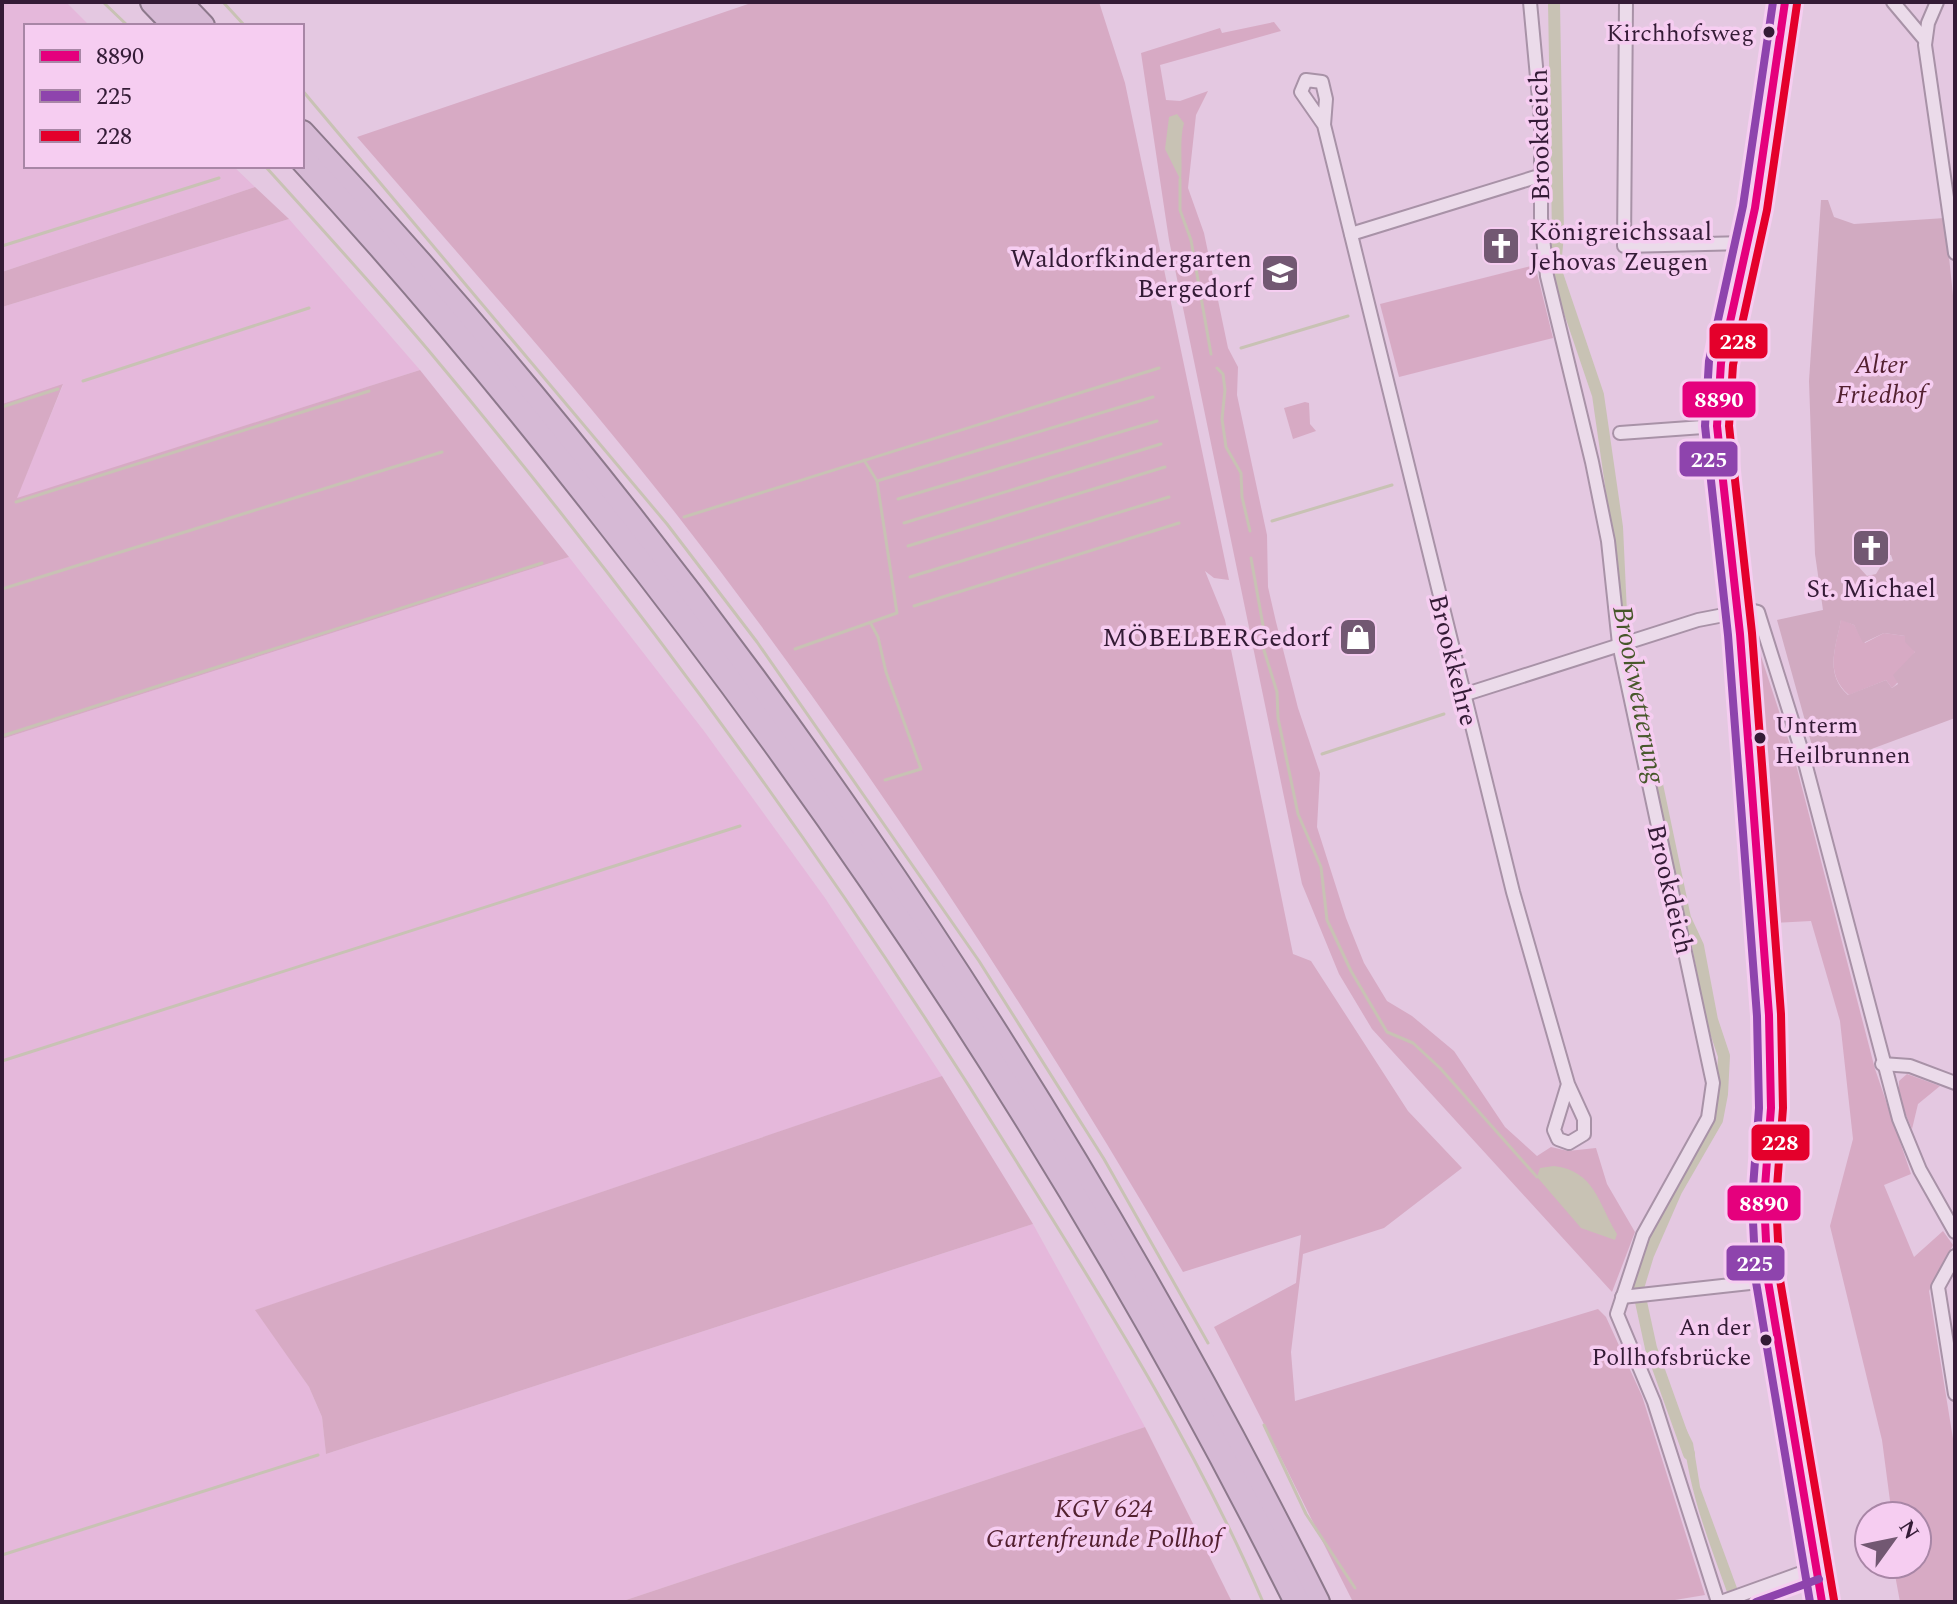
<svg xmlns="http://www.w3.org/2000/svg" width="1957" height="1604" font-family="Spectral,serif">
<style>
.farmland{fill:#e5b8db}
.green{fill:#d7aac4}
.cemetery{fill:#d1aac1;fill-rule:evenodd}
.water{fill:#c8c2b4}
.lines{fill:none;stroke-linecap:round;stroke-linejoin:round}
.stream{stroke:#c8c2b4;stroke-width:3}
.canal{stroke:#c8c2b4;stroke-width:12}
.minor-casing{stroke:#a892a7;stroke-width:16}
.secondary-casing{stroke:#978296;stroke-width:22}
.motorway-casing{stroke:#8d798c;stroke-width:28}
.minor{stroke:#ebdbea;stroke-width:12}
.secondary{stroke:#ebdbea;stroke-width:18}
.motorway{stroke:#d6b9d5;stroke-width:24}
.bus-1-casing{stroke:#f6cdf1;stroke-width:14}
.bus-2-casing{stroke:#f6cdf1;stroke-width:14}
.bus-3-casing{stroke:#f6cdf1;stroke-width:14}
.bus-1{stroke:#e5007d;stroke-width:8}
.bus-2{stroke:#8e44ad;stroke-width:8}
.bus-3{stroke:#e4002b;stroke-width:8}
.bus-dot{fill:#341b36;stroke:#f6cdf1;stroke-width:3}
.labels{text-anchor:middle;stroke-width:7;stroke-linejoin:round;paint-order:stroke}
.bus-label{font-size:24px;fill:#341b36;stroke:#f6cdf1;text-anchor:end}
.street-label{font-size:26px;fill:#341b36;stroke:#f6cdf1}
.poi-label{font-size:26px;fill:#341b36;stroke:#f6cdf1;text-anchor:end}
.park-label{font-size:26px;font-style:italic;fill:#542131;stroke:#f6cdf1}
.water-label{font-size:28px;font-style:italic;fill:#47572a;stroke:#f6cdf1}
.line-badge{stroke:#f6cdf1;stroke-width:3}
.badge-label{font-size:22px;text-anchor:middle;font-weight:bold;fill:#fff}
</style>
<rect width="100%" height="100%" fill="#e4c8e1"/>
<!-- farmland -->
<g class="farmland">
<path d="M2,2H66L90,26H26V166H233L255,187L2,272Z"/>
<path d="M289,219L420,370L16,499L63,385L2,404V307Z"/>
<path d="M569,557L704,731L825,898L942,1076L256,1310L309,1387L322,1417L326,1454L1033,1224L1145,1427L620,1602H2V739Z"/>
</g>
<!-- green -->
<g class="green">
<path d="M754,2H1099L1125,83L1219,532L1229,580L1214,578L1205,571L1225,620L1293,954L1311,961L1408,1111L1462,1168L1384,1228L1303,1254L1291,1352L1295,1401L1598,1309L1606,1317L1642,1396L1705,1595L1663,1602H1353C1306,1509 1262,1418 1214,1327L1296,1283L1301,1235L1183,1272C1030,1010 863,754 677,515C575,385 465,262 357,137Z"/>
<path d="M1274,22L1281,31L1160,65L1166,100L1180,101L1208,91L1196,115L1188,188L1204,233L1228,348L1238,367L1237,395L1267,535L1268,587L1276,622L1298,708L1320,773L1317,827L1346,918L1364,963L1387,1001L1412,1016L1454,1051L1505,1127L1537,1156L1551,1147L1568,1151L1596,1148L1607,1184L1635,1232L1612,1292L1372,1029L1339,974L1302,884L1169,240L1141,53L1220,28L1222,33Z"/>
<path d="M255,187L289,219L2,307V272Z"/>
<path d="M1535,265L1553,338L1399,377L1380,304Z"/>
<path d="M420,370L569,557L2,739V404L63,384L17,498Z"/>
<path d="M1305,402L1309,403L1310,424L1316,431L1293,439L1284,408Z"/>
<path d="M1841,619L1854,625L1865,643L1884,633L1905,636L1915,652C1906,663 1903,680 1892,688L1886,680L1849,695C1824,674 1836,647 1841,619Z"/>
<path d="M1756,641L1794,757L1875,1069L1911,1174L1884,1185L1914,1257L1943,1231L1953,1245L1929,1291L1955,1451V1602H1900L1893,1564H1917V1516H1892L1882,1440L1830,1226L1853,1139L1840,1021L1811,921L1775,923Z"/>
<path d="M1907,1074L1940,1086L1918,1104L1912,1129L1899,1099V1081Z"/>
<path d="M942,1076L1033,1224L326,1454L322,1417L309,1387L255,1310Z"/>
<path d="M1145,1427L1232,1602H620Z"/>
</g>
<!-- cemetery -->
<path class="cemetery" d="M1821,200H1828L1834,217L1854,224L1945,218L1955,315V718L1823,767L1814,753L1777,620L1823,610L1815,554L1809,381ZM1875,532L1883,542L1882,554L1891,555L1893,561L1882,564L1876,574L1867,576L1857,565L1859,540L1865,533ZM1841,620L1854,625L1863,643L1884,633L1905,636V642L1915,652L1893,675L1898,684L1892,688L1886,680L1848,695C1824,674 1836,647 1841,620Z"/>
<!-- water -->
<g class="water">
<path d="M1177,114L1184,123C1179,141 1183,161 1181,181L1165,149L1169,117Z"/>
<path d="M1554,1166C1595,1171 1598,1203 1617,1234L1615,1240L1581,1228L1537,1177L1540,1168Z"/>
<path d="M1683,1423L1693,1443L1700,1487L1737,1588L1727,1592C1707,1536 1685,1482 1683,1423Z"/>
</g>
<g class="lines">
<!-- stream -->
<g class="stream">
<path d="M103,2L128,26"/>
<path d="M223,2L245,26"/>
<path d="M302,90L667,524L757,642L979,961L1104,1159L1208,1343"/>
<path d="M265,166C320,227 376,288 429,351C642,605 838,874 1013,1156C1103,1300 1196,1446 1263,1602"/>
<path d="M1180,179V210L1191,240L1211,354"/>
<path d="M2,246L219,178"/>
<path d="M1241,348L1348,316"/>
<path d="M1217,368L1223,374L1225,390L1222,419L1226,447L1241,473L1242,497L1250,531"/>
<path d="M83,381L309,308"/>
<path d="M2,407L58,389"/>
<path d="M877,481L1153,397"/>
<path d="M898,499L1157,421"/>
<path d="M16,502L369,391"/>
<path d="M684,517L1159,368"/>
<path d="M1272,521L1392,485"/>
<path d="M904,523L1161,444"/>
<path d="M908,546L1165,467"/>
<path d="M1251,558L1264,631L1263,647L1277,692L1278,718L1298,814L1321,867L1327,920L1351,971L1387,1032L1413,1043L1440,1068L1537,1177"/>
<path d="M910,577L1169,497"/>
<path d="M2,589L442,452"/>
<path d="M914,606L1179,523"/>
<path d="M871,624L878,637L886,672L921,769L885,780"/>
<path d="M795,649L897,613L877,481L864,460"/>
<path d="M2,736L542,563"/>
<path d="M1322,754L1444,714"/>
<path d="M2,1061L740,826"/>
<path d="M1264,1425L1306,1514L1355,1588"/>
<path d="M2,1555L318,1455"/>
</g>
<!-- canal -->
<path class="canal" d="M1554,2L1558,234L1555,268L1598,395L1617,527L1621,613L1685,918L1698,946L1712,1020L1724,1056L1722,1094L1717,1120L1676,1191L1648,1255L1638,1288L1651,1348L1689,1454"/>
<!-- minor casing -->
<g class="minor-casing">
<g id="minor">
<path d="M1530,2L1541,120V218L1547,276L1592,462L1608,541L1619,644L1713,1083L1708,1118L1643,1235L1617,1314L1654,1402L1718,1602"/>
<path d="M1626,2L1624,246L1746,243"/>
<path d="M1893,2L1925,40"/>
<path d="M1937,2L1928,23L1925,45L1955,253"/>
<path d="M1324,125L1326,99L1322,82L1306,80L1301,92L1324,125L1513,892L1568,1084L1584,1119V1134L1569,1143L1558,1139L1554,1130L1568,1084"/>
<path d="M1351,234L1539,176"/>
<path d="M1620,433L1717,426"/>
<path d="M1463,695L1698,620L1750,610L1758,612L1803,755L1899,1119L1920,1170L1955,1232"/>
<path d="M1882,1064L1910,1066L1955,1083"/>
<path d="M1955,1256L1938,1287L1955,1394"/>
<path d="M1622,1297L1768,1281"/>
<path d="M1721,1602L1815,1568"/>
</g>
</g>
<!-- secondary casing -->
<g class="secondary-casing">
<path id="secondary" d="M1785,2L1755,208L1721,363L1717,426L1740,634L1769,1015L1771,1108L1764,1200L1768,1281L1822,1602"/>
</g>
<!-- motorway casing -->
<g class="motorway-casing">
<g id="motorway">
<path d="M153,2L176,26"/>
<path d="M179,2L202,26"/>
<path d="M302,133C708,569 1051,1069 1317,1602"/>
<path d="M302,159C408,274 508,394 604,517C870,854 1105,1217 1297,1602"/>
</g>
</g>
<!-- minor -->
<use href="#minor" class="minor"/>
<!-- secondary -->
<use href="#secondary" class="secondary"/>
<!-- motorway -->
<use href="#motorway" class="motorway"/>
<!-- bus-1 casing -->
<g class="bus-1-casing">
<path id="bus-1" d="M1785,2L1755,208L1721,363L1717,426L1740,634L1769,1015L1771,1108L1764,1200L1768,1281L1822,1602"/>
</g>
<!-- bus-2 casing -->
<g class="bus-2-casing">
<g id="bus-2">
<path d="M1773,2L1743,206L1709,361L1705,426L1728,635L1757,1016L1759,1108L1752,1201L1756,1282L1810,1602"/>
<path d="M1756,1602L1819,1579"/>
</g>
</g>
<!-- bus-3 casing -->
<g class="bus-3-casing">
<path id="bus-3" d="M1797,4L1767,210L1733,365L1729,426L1752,633L1781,1014L1783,1108L1776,1200L1780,1280L1834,1600"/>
</g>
<!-- bus-1 -->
<use href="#bus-1" class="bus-1"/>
<!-- bus-2 -->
<use href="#bus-2" class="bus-2"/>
<!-- bus-3 -->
<use href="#bus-3" class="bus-3"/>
</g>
<!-- icons -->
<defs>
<g id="church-square" transform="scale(2)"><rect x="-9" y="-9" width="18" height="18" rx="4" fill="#725872" stroke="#f6cdf1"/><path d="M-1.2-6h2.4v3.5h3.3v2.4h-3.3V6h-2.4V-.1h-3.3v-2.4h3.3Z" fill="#fff"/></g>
<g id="school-square" transform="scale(2)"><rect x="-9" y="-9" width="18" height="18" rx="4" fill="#725872" stroke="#f6cdf1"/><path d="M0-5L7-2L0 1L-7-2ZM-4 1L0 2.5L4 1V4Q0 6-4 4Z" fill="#fff"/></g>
<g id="shop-square" transform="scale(2)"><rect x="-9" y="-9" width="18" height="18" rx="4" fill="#725872" stroke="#f6cdf1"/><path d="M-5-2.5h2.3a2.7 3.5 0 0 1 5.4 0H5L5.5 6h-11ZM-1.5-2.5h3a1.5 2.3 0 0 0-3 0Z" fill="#fff"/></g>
</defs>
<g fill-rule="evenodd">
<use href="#church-square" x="1501" y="246"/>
<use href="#school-square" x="1280" y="273"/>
<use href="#church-square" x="1871" y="548"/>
<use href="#shop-square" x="1358" y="637"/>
</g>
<!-- markers -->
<g class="bus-dot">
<circle cx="1769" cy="32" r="7"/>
<circle cx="1760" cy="738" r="7"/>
<circle cx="1766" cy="1340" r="7"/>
</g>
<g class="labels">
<!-- bus labels -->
<g class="bus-label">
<text x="1754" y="41">Kirchhofsweg</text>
<text x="1775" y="733" text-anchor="start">Unterm<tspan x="1775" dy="30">Heilbrunnen</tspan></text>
<text x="1751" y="1335">An der<tspan x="1751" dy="30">Pollhofsbrücke</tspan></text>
</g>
<!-- street labels -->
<g class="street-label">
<text transform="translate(1539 135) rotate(-91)" y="9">Brookdeich</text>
<text transform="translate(1454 660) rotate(76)" y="9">Brookkehre</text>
<text transform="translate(1671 889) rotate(77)" y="9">Brookdeich</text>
</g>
<!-- poi labels -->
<g class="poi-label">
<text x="1529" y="240" text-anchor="start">Königreichssaal<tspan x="1529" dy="30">Jehovas Zeugen</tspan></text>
<text x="1252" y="267">Waldorfkindergarten<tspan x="1252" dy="30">Bergedorf</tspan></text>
<text x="1871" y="597" text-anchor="middle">St. Michael</text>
<text x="1330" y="646">MÖBELBERGedorf</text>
</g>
<!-- park labels -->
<g class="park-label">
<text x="1881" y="373">Alter<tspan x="1881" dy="30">Friedhof</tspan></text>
<text x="1104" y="1517">KGV 624<tspan x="1104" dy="30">Gartenfreunde Pollhof</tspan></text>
</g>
<!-- water labels -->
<g class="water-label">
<text transform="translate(1640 694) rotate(79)" y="10">Brookwetterung</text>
</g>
</g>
<g class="line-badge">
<rect x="1708" y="322" width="61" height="38" rx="8" fill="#e4002b"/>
<rect x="1681" y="380" width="76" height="39" rx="8" fill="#e5007d"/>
<rect x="1678" y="440" width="61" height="38" rx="8" fill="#8e44ad"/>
<rect x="1750" y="1123" width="61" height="39" rx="8" fill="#e4002b"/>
<rect x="1726" y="1184" width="76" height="38" rx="8" fill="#e5007d"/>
<rect x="1725" y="1244" width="61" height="38" rx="8" fill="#8e44ad"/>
</g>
<g class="badge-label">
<text x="1738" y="349">228</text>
<text x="1719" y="407">8890</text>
<text x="1709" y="467">225</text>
<text x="1780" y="1150">228</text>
<text x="1764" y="1211">8890</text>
<text x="1755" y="1271">225</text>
</g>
<!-- border -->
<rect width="1957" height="1604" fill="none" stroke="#341b36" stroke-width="8"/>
<!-- legend -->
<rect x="24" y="24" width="280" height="144" fill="#f6cdf1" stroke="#a886a6" stroke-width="2"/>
<rect x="40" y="50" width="40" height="12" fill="#e5007d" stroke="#a886a6" stroke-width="2"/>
<text x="96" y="64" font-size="24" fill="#341b36">8890</text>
<rect x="40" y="90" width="40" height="12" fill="#8e44ad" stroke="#a886a6" stroke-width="2"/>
<text x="96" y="104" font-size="24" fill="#341b36">225</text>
<rect x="40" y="130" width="40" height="12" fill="#e4002b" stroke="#a886a6" stroke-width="2"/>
<text x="96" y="144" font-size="24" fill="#341b36">228</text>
<!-- north arrow -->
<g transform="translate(1893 1540) rotate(57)"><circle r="38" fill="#f6cdf1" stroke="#a886a6" stroke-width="2"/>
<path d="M0-6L14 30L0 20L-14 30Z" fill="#725872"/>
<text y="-12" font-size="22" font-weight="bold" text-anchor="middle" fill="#341b36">N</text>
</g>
</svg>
